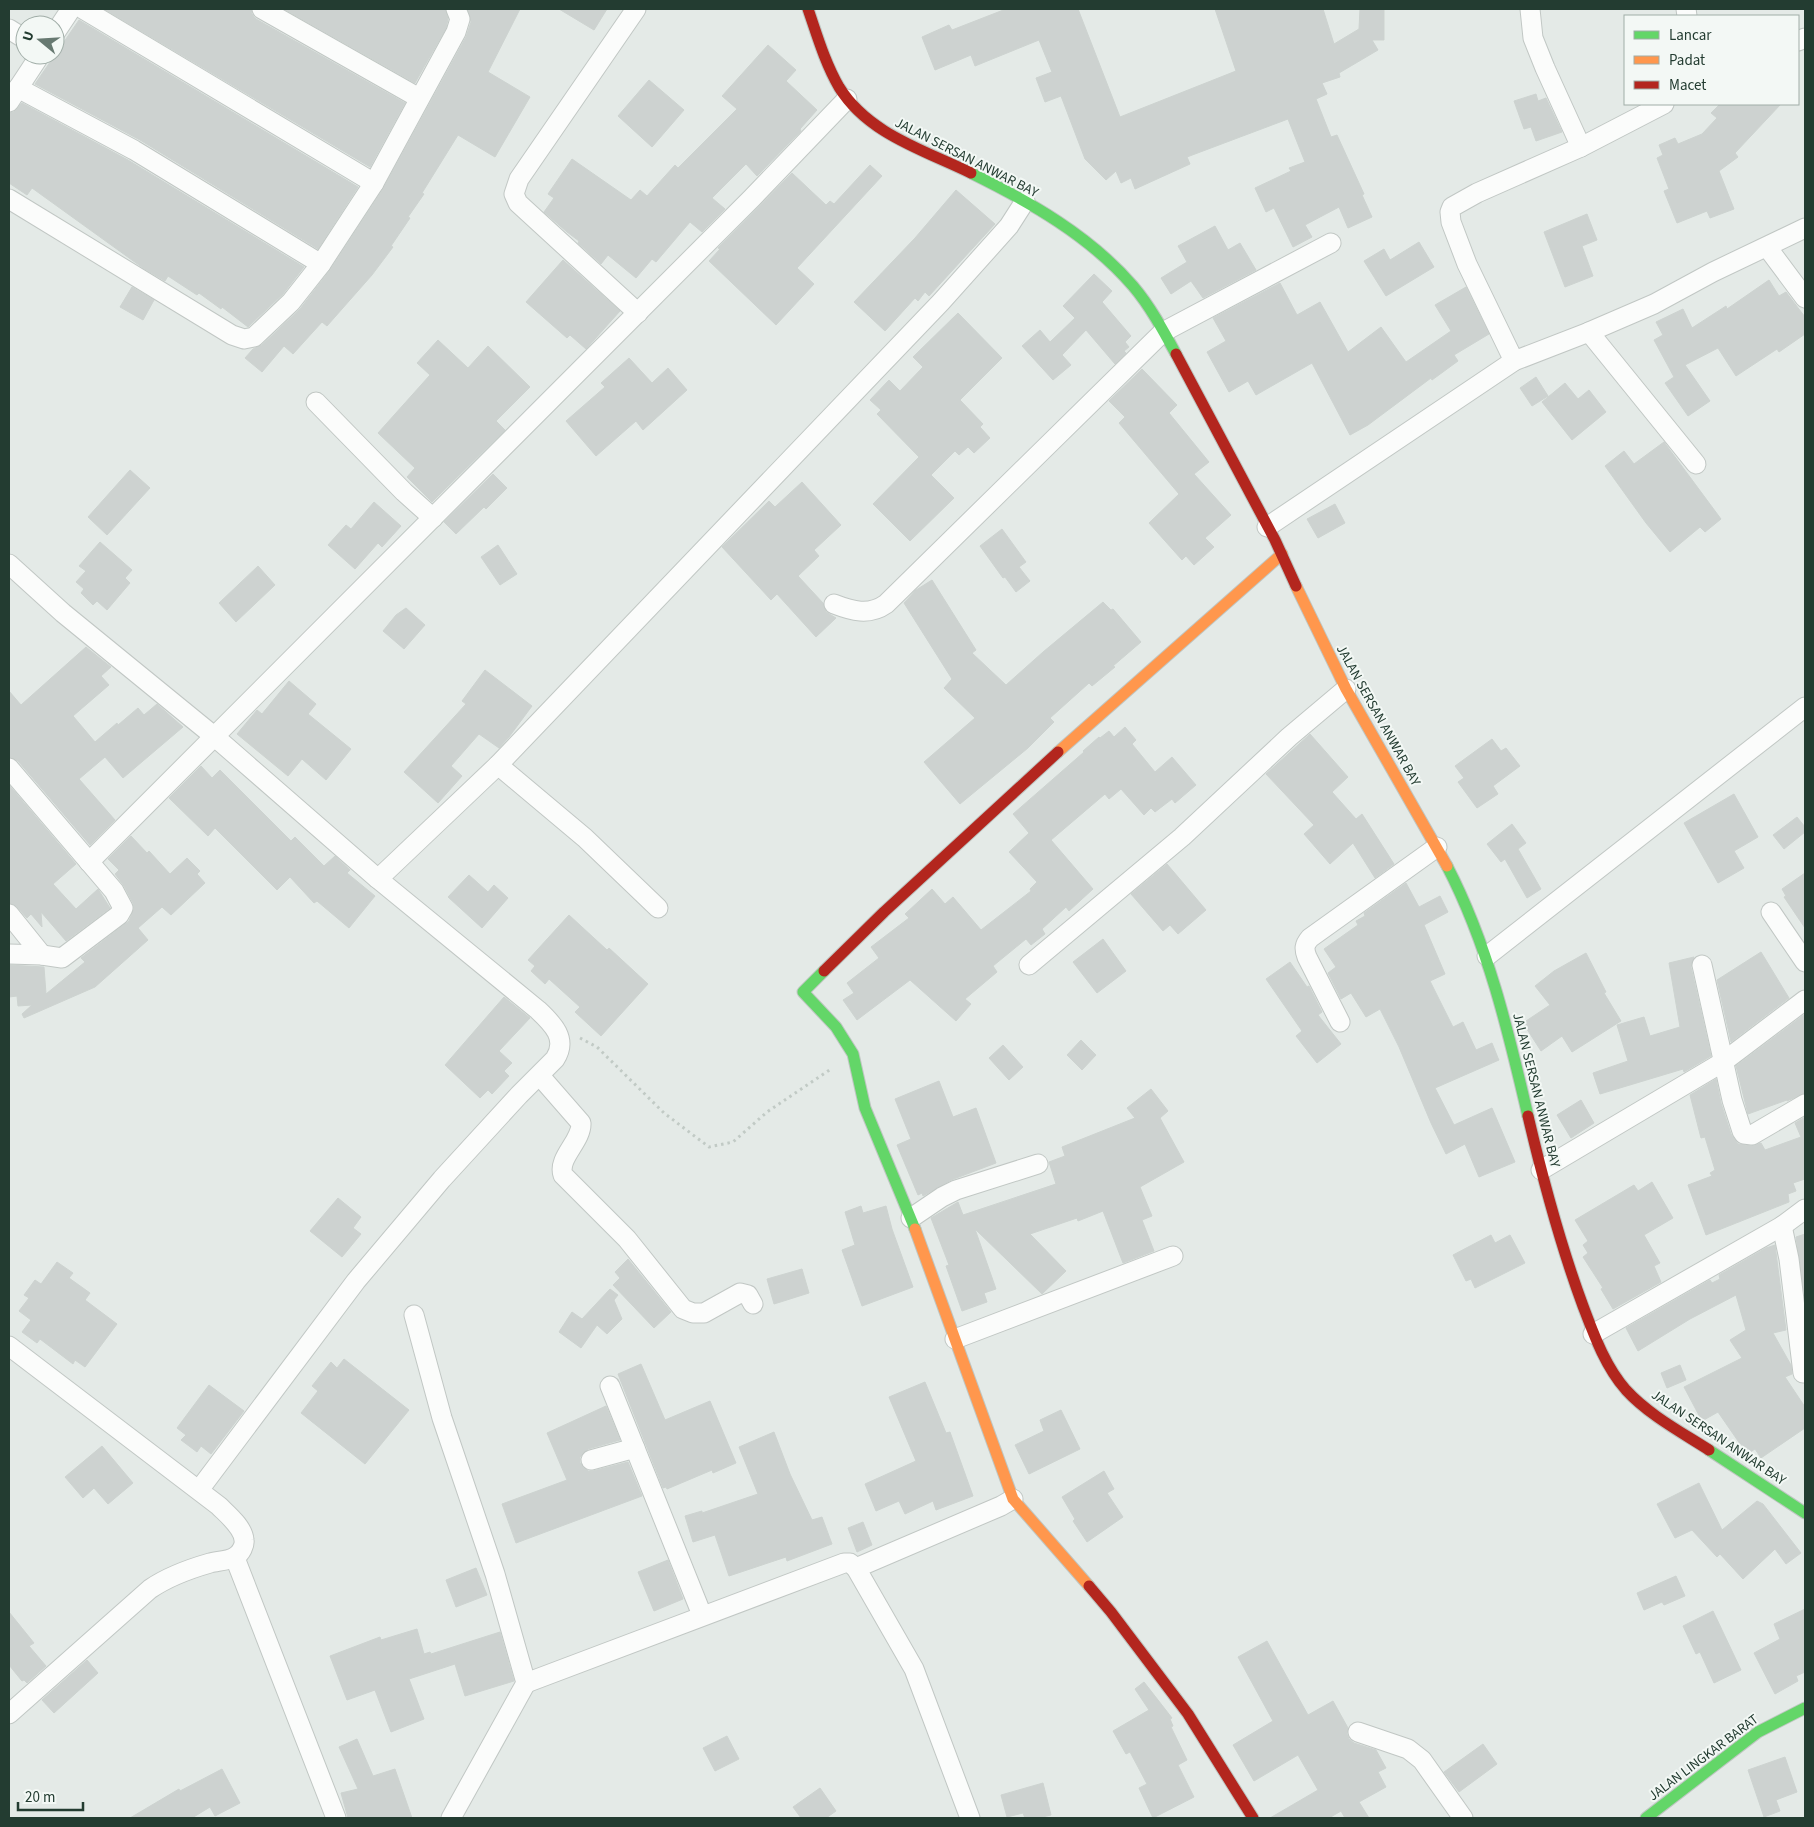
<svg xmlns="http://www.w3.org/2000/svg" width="1814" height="1827" font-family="'Source Sans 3',sans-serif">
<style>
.building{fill:#cdd2d0;stroke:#cdd3d0}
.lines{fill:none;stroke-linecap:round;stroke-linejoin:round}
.street-casing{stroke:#c1c7c4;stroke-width:21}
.fast-casing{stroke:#bfc6c2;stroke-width:13}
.slow-casing{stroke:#bfc6c2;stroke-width:13}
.jam-casing{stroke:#bfc6c2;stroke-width:13}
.path{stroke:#c1cac5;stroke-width:3;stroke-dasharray:2.5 4;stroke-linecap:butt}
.street{stroke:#fbfcfb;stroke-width:19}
.fast{stroke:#63d668;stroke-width:11}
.slow{stroke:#ff974d;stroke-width:11}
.jam{stroke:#b3261e;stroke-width:11}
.labels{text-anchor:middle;stroke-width:4;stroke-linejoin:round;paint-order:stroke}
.street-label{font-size:14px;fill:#233c31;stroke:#f3f8f5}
</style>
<rect width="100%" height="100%" fill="#e4eae7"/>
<!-- building -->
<g class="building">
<path d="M104,9H251L252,14L256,19L405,103L370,167Z"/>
<path d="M284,9H445L448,19L446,28L415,83Z"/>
<path d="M468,9H520L488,72L530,97L495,157L458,135L422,193L424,194L408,217L410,218L391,246L393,247L372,275L327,326L322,322L293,354L284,346L262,372L245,358L253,349L262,345L300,309L330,270L383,189L466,37L471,22Z"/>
<path d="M559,9H607L594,30Z"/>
<path d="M1006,9H1078L1120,117L1236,71L1215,9H1323L1334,44L1359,29L1360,9H1384V40H1372L1378,50L1339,73L1340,77L1322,83L1327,94L1316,99L1331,137L1337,135L1364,194L1362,195L1372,217L1348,228L1339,207L1305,225L1312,237L1293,247L1274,208L1266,212L1255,188L1291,171L1289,168L1305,162L1288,119L1187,157L1190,164L1135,189L1131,178L1121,183L1116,171L1106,180L1085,159L1061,96L1045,102L1036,78L1052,72L1039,40L975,66L971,55L935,70L922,37L949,25L952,30Z"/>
<path d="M79,20L358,187L318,249L140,140L35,84Z"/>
<path d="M768,45L796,70L786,81L817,110L800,129L801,131L757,176L746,164L712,198L725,209L702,232L690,222L656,262L652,259L636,278L608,255L601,264L578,243L579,241L567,232L544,212L554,198L548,194L572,159L631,200L640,190L647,196L675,165L678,168L737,109L722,96Z"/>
<path d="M649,80L684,110L652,147L618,116Z"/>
<path d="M1536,94L1538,101L1546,98L1562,132L1536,141L1531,127L1524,129L1514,101Z"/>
<path d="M22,103L128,160L304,267L283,294L248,327L222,307L221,309L199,293L197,295L168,276L165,281L143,268L32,188L27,195L9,183V113L14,112Z"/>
<path d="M1720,104H1781L1735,153L1738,157L1719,171L1734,209L1710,218L1707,211L1677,223L1664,191L1669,189L1657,158L1663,155L1659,145L1675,138L1678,144L1702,134L1717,118L1711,113Z"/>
<path d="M870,165L882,176L797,268L814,284L776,325L709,261L720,249L718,248L792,173L826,205L830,201L834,204Z"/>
<path d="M956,190L995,224L929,296L925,292L918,301L915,298L885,331L854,302L915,238Z"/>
<path d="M1587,214L1597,240L1582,246L1593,276L1565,287L1544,232Z"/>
<path d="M1215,226L1228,250L1240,243L1256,270L1203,298L1191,281L1171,294L1161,278L1187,262L1178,246Z"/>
<path d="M1419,242L1434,267L1386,296L1364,261L1384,249L1390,260Z"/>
<path d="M563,260L620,311L586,349L570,335L567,338L526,302Z"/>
<path d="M1094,274L1112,291L1102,302L1131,336L1125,342L1129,347L1124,351L1126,353L1115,364L1086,330L1062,355L1071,365L1053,380L1022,346L1040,330L1050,342L1075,318L1063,306Z"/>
<path d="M1769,280L1779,296L1786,292L1805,317V334L1779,352L1777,349L1736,376L1718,348L1685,365L1710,401L1688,416L1665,383L1674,377L1654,340L1663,335L1656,322L1683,309L1692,328L1726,306L1727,309Z"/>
<path d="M1280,283L1297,315L1320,302L1348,352L1381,327L1406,362L1451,331L1435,305L1466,287L1489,334L1454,355L1458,361L1432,380L1431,378L1368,425L1350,435L1312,363L1256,395L1248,381L1229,392L1207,352L1226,341L1213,318Z"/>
<path d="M132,287L154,300L143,320L120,307Z"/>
<path d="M958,313L1002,358L960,400L983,424L980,427L990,438L974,453L968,447L959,455L955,451L931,475L954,498L910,541L873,504L919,457L877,414L881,410L870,400L889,380L900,391L923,367L913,357Z"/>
<path d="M438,340L468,368L488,346L530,387L496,421L505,430L432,502L407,477L415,468L378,433L430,375L417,363Z"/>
<path d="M629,358L652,383L668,368L687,390L643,430L636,421L596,456L566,421L605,387L601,383Z"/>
<path d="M1142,369L1177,405L1169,413L1209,462L1194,474L1231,515L1205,538L1214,547L1194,565L1186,556L1182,560L1149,523L1179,494L1119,423L1125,417L1109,401Z"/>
<path d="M1536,377L1548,396L1532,406L1520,388Z"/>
<path d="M1565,383L1578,399L1589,390L1606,412L1572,440L1542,402Z"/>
<path d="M1664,442L1721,519L1705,532L1700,527L1670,552L1646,523L1605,466L1624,451L1634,464Z"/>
<path d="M130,470L150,488L107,535L88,517Z"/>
<path d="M493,474L507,488L486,509L484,507L456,534L444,522Z"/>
<path d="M802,482L841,525L814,550L819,556L798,576L823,603L826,612L836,618L816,637L777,594L771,600L722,547L769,501L775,507Z"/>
<path d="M374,502L401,526L382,547L378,543L355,569L328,545L346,525L351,529Z"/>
<path d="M1335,504L1345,523L1318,538L1307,519Z"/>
<path d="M1002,529L1026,562L1019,567L1030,581L1016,592L1005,577L1003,578L980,546Z"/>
<path d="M100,542L132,570L125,578L130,583L107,610L97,601L93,605L81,593L84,589L76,582L86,571L79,566Z"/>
<path d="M498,545L517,574L500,585L481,557Z"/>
<path d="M258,566L275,585L236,622L219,603Z"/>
<path d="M932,580L976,650L972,653L1006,685L1043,652L1103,602L1111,610L1113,609L1141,642L1113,666L1115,667L1092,686L1089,683L1050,718L1054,722L1028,748L960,804L924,762L975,718L944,688L952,679L904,603L916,590Z"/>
<path d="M406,608L425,625L404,649L383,631L396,615Z"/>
<path d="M86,647L111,667L101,676L109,685L73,716L95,742L117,723L118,725L138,708L144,715L157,704L183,727L123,778L105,757L79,779L115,820L90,845L18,761L9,757V691L21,705Z"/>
<path d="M485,670L532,706L509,737L499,748L479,734L451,766L462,776L438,803L404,772L466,704L462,701Z"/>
<path d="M289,681L316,704L308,714L351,749L326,780L302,759L288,776L237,734L257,710L262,714Z"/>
<path d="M1125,727L1136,740L1132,744L1155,772L1172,757L1196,785L1175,803L1172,799L1155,812L1151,808L1144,815L1121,789L1109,799L1105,794L1051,840L1093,889L1069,911L1066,907L1042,929L1045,934L1031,945L1026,939L993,966L997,972L965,999L971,1004L956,1021L910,980L857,1020L843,1000L854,993L847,983L879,958L871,947L909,918L905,914L932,889L945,904L953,897L981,930L1031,891L1030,889L1037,882L1009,852L1029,833L1013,814L1084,752L1083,751L1099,737L1100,738L1109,731L1114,737Z"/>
<path d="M1310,734L1348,777L1332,792L1356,819L1362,814L1394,864L1375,878L1353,843L1330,864L1304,834L1314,825L1266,774Z"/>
<path d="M1492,739L1501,751L1506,748L1520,766L1493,786L1498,794L1477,808L1458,782L1464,778L1455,766Z"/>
<path d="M201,766L212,778L220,770L291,841L295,837L324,866L335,856L350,870L347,873L375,896L349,928L317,901L314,903L290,877L277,890L215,828L208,836L169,798Z"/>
<path d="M9,785L76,864L53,884L76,909L98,889L110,908L66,941L41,912L42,927L31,914L27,918L17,907L9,903Z"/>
<path d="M1734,794L1758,837L1734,851L1744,868L1718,883L1684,823Z"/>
<path d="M1797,817L1805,827V832L1784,849L1773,835Z"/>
<path d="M1512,824L1526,843L1518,849L1541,889L1527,898L1505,859L1501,862L1487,844Z"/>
<path d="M131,836L147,853L149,851L170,874L187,858L200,871L197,874L205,883L171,915L162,907L138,928L148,940L95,987L24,1018L22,1014L32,1005L18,1006L17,996L9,997V965L44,967L46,994L85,962L81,958L129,921L134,909L133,903L124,886L115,874L119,870L108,859Z"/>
<path d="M1167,864L1206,910L1178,934L1170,925L1163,931L1131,894Z"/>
<path d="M1805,873V928L1784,897L1786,896L1782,889Z"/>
<path d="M469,875L488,892L494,885L508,898L482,928L448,897Z"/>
<path d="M1406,883L1419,907L1440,896L1448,912L1424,925L1445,974L1430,981L1453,1027L1463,1022L1476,1050L1492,1043L1498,1058L1499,1060L1435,1088L1454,1125L1492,1108L1515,1162L1479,1177L1465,1144L1446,1154L1431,1123L1399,1047L1380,1009L1366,1017L1351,993L1341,999L1328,973L1336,967L1324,949L1358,925L1356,921L1365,916L1364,913Z"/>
<path d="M569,915L607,950L609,948L648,984L601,1036L575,1012L580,1007L549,979L545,984L531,971L535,966L528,960Z"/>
<path d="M1103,939L1126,971L1097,993L1073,962Z"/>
<path d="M1761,952L1789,998L1731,1042L1717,980Z"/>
<path d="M1586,953L1606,992L1604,993L1621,1021L1572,1052L1562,1036L1541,1051L1523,1023L1550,1005L1535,986L1554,971Z"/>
<path d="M1694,957L1691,967L1711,1056L1684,1072L1683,1069L1600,1094L1593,1073L1628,1061L1617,1025L1644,1017L1650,1036L1680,1027L1669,963Z"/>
<path d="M1290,962L1307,987L1309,986L1322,1012L1318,1015L1341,1044L1317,1063L1296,1036L1302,1031L1266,979Z"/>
<path d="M504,997L530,1018L499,1051L512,1063L504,1071L509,1076L492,1094L488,1090L480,1098L445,1065Z"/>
<path d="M1805,1014V1093L1787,1101V1100L1748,1114L1736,1066Z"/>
<path d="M1081,1040L1096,1055L1082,1070L1067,1055Z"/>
<path d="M1003,1045L1023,1067L1009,1080L989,1058Z"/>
<path d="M1716,1079L1721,1103L1731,1134L1738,1144L1751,1146L1761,1143L1765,1150L1801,1137L1795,1123L1805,1117V1179L1793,1183L1796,1191L1788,1194L1789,1202L1706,1235L1688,1185L1712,1176L1710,1173L1715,1170L1705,1137L1701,1138L1690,1095Z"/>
<path d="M939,1081L953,1117L976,1108L996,1163L951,1180L923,1196L922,1193L918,1195L897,1145L911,1139L895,1099Z"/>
<path d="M1151,1089L1168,1111L1160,1118L1184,1162L1140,1187L1152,1216L1142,1220L1154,1251L1123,1263L1103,1211L1078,1221L1077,1218L1030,1234L1066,1271L1042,1294L975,1229L996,1289L984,1293L987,1302L962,1311L946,1266L949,1265L931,1218L958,1202L963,1215L1056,1184L1049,1162L1065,1156L1062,1147L1135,1118L1127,1108Z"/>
<path d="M1581,1100L1594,1123L1571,1138L1557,1115Z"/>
<path d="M1652,1182L1673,1218L1644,1235L1660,1263L1654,1266L1661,1282L1613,1309L1601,1289L1603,1288L1583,1257L1588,1253L1583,1245L1588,1241L1575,1220L1634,1185L1638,1191Z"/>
<path d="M338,1198L361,1217L353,1228L361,1234L342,1257L310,1231Z"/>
<path d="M861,1206L863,1213L886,1206L892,1229L913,1287L862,1306L842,1250L855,1245L845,1212Z"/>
<path d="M1805,1234V1299L1796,1237Z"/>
<path d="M1491,1235L1495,1243L1510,1235L1525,1263L1475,1288L1471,1279L1466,1281L1453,1255Z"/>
<path d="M1775,1245L1786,1330L1773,1333L1791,1365L1792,1374L1785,1377L1805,1407V1428L1761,1458L1755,1449L1747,1454L1718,1412L1702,1421L1684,1387L1742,1358L1730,1340L1746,1330L1736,1295L1690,1319L1638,1351L1626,1328L1710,1280L1712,1283L1720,1279L1719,1275L1766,1248Z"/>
<path d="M628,1259L671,1312L654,1328L613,1285L620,1278L615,1272Z"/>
<path d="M57,1262L73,1273L69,1278L90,1293L85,1300L117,1324L85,1367L75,1360L73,1364L40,1339L37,1343L22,1332L31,1320L19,1311L29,1298L24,1295L35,1280L41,1284Z"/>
<path d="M802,1269L809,1293L774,1304L767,1279Z"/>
<path d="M610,1289L618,1295L614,1300L622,1319L607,1334L597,1325L581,1348L559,1332L572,1312L582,1319Z"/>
<path d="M344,1359L409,1410L365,1464L301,1413L318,1391L312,1386L331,1362L337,1368Z"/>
<path d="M641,1364L665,1420L710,1401L736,1463L713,1473L712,1470L667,1489L666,1487L663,1488L618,1374Z"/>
<path d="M1680,1365L1686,1380L1667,1388L1661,1373Z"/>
<path d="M925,1382L946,1433L950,1432L973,1496L936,1510L933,1501L905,1514L899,1501L876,1511L865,1484L916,1461L889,1397Z"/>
<path d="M209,1385L244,1411L211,1454L201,1446L197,1452L181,1440L186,1435L177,1428Z"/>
<path d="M606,1406L620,1440L588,1449L580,1457V1463L588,1471H593L628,1462L642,1496L516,1543L502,1504L567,1480L547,1433Z"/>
<path d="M1061,1410L1080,1449L1029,1474L1015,1445L1044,1431L1040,1420Z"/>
<path d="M774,1432L790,1474L812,1520L822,1517L832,1544L787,1561L786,1557L729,1576L715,1535L693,1542L685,1516L702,1511V1513L758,1494L739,1447Z"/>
<path d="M102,1446L133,1483L108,1504L94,1488L83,1498L65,1477Z"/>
<path d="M1104,1471L1114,1489L1107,1493L1123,1517L1087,1542L1073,1521L1075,1519L1062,1497Z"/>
<path d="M1699,1483L1722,1530L1757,1501L1763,1504L1801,1553L1786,1564L1775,1549L1743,1579L1720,1554L1717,1557L1692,1530L1675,1538L1657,1504Z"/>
<path d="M863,1522L872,1545L857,1552L848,1528Z"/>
<path d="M668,1560L683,1599L654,1611L638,1572Z"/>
<path d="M476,1568L487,1595L456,1607L446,1580Z"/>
<path d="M1676,1576L1685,1596L1664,1605L1662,1602L1644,1610L1637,1593Z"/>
<path d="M1805,1609V1672L1796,1676L1798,1681L1775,1694L1754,1653L1780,1639L1774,1624Z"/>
<path d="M1713,1611L1741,1670L1714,1683L1700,1652L1696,1654L1683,1626Z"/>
<path d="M9,1612L34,1643L29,1646L46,1666L27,1683L24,1680L22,1681L9,1665Z"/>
<path d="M417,1629L424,1654L430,1652L431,1654L500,1632L514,1681L465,1696L455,1664L409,1679L424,1719L391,1732L375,1690L347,1700L330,1656L380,1637L381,1640Z"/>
<path d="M1267,1641L1308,1715L1333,1701L1348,1728L1347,1734L1349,1739L1354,1743L1376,1750L1386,1768L1378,1772L1386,1787L1359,1802L1369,1818H1345L1341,1811L1329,1818H1270L1318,1790L1298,1755L1254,1781L1233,1745L1273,1721L1238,1657Z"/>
<path d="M87,1660L98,1673L54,1713L42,1700Z"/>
<path d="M1144,1682L1172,1718L1170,1719L1173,1726L1171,1727L1187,1760L1178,1765L1194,1797L1153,1818L1139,1788L1147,1784L1130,1752L1126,1754L1113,1731L1149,1710L1135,1689Z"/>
<path d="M727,1736L739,1759L715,1771L703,1748Z"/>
<path d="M357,1739L373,1776L395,1769L412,1818H348L341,1793L358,1789L339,1747Z"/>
<path d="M1483,1744L1497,1764L1459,1792L1444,1772Z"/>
<path d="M1785,1757L1797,1792L1776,1800L1780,1811L1764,1817L1748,1770Z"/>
<path d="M222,1769L240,1803L215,1816L210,1807L192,1818H130L179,1789L180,1791Z"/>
<path d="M1043,1783L1051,1815L1038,1818H1025L1023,1813L1007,1817L1001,1795Z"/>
<path d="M820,1788L836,1811L826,1818H801L793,1807Z"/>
</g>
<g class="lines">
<!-- street casing -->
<g class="street-casing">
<g id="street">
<path d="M83,9L374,183"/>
<path d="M262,9L419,98"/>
<path d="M636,9L519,179L514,194L518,203L638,313"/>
<path d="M1530,9L1533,38L1545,68L1581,147"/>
<path d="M1686,9L1687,16"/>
<path d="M9,29L25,39"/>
<path d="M55,33L71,9"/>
<path d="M1798,41L1805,38"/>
<path d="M18,88L134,150L321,264"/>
<path d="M9,102L40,55"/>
<path d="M9,199L232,335L244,339L254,337L291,302L321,264L374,183L456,32L460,19L456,9"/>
<path d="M1767,247L1805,298"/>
<path d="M1589,332L1696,464"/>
<path d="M1514,361L1467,264L1451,222L1450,212L1452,207L1477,193L1581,147L1664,104"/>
<path d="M316,402L404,492L433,518"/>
<path d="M1267,527L1514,361L1589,332L1654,304L1713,272L1805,228"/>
<path d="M9,564L63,613L215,737L378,879L538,1010C553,1024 568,1039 555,1059L519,1095L442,1179L356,1281L199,1490"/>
<path d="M834,604C852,611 869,616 886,604L1163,332L1331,243"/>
<path d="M498,765L585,838L658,908"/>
<path d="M9,768L114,891L123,908L119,915L62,958L42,955L9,954"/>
<path d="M89,862L752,198L847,99"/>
<path d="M378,879L498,765L941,302L1009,226L1025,201"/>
<path d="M1771,912L1805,962"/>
<path d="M9,914L42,955"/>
<path d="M1487,956L1805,707"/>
<path d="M1029,965L1182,837L1289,737L1346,689"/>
<path d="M1702,965L1732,1100L1742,1131L1744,1134L1752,1135L1805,1104"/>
<path d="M1340,1022L1307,957C1304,949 1304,945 1310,938L1437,847"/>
<path d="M540,1076L581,1123C582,1141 557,1158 563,1175L627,1239L683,1309L693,1313H704L740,1293L748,1295L753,1304"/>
<path d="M1541,1170L1723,1062L1805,1000"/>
<path d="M911,1218L942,1197L956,1190L1038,1164"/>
<path d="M1782,1226L1789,1259L1803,1373"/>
<path d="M414,1315L442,1418L495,1574L526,1683L451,1818"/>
<path d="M1593,1334L1782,1226L1805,1209"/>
<path d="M955,1339L1173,1256"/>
<path d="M9,1346L219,1506C228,1515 243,1527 244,1540C245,1545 241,1553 236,1556C230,1561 217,1561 210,1563C189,1569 169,1576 150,1589L9,1714"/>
<path d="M610,1386L702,1615"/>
<path d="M591,1460L635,1448"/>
<path d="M235,1558L336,1818"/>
<path d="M526,1683L844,1563H850L856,1568"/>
<path d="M1358,1732L1408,1749L1422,1760L1463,1818"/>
<path d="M970,1818L914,1669L856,1568L1001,1506L1013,1499"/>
</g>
</g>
<!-- fast casing -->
<g class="fast-casing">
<g id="fast">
<path d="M971,173C1030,202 1090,236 1133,286C1150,306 1163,330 1176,354"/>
<path d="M1447,866C1488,945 1508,1030 1528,1116"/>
<path d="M824,971L803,992L836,1027L853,1054L865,1108L915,1229"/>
<path d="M1709,1450L1805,1513"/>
<path d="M1646,1818L1758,1732L1805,1708"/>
</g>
</g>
<!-- slow casing -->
<g class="slow-casing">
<g id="slow">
<path d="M1296,586L1346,689L1447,866"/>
<path d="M1058,752L1282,554"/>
<path d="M915,1229L1013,1499L1089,1586"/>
</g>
</g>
<!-- jam casing -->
<g class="jam-casing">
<g id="jam">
<path d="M808,9C817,35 825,63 839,87C868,134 924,150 971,173"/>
<path d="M1176,354L1275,540L1296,586"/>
<path d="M824,971L884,912L1058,752"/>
<path d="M1528,1116C1543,1180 1560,1244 1583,1306C1594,1335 1605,1366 1626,1390C1649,1415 1681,1432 1709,1450"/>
<path d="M1089,1586L1111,1612L1188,1714L1253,1818"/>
</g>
</g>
<!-- path -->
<path class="path" d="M580,1038L597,1047L664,1113L709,1147L733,1142L767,1112L831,1069"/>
<!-- street -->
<use href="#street" class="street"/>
<!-- fast -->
<use href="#fast" class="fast"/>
<!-- slow -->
<use href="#slow" class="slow"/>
<!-- jam -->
<use href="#jam" class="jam"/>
</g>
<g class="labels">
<!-- street labels -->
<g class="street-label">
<text transform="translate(967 157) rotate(27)" y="5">JALAN SERSAN ANWAR BAY</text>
<text transform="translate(1379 715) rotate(61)" y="5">JALAN SERSAN ANWAR BAY</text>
<text transform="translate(1537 1090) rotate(76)" y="5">JALAN SERSAN ANWAR BAY</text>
<text transform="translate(1719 1437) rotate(34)" y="5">JALAN SERSAN ANWAR BAY</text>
<text transform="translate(1703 1757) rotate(-37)" y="5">JALAN LINGKAR BARAT</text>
</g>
</g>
<!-- border -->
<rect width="1814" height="1827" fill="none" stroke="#233c31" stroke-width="20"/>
<!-- legend -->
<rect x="1624" y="15" width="175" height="90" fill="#f3f8f5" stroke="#a0ada7"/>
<rect x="1634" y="31" width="25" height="8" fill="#63d668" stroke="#a0ada7"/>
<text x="1669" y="40" font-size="15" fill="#233c31">Lancar</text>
<rect x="1634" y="56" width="25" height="8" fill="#ff974d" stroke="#a0ada7"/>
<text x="1669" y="65" font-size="15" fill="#233c31">Padat</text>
<rect x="1634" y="81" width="25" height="8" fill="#b3261e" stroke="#a0ada7"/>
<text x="1669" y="90" font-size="15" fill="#233c31">Macet</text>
<!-- north arrow -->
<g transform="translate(40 40) rotate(288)"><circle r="24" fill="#f3f8f5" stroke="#a0ada7"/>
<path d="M0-4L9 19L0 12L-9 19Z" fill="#677971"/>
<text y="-8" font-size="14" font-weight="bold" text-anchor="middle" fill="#233c31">U</text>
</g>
<!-- scale -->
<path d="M18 1802v8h65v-8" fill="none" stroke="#233c31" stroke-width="2.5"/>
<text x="25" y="1802" font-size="15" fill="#233c31" stroke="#f3f8f5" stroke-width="4" paint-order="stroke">20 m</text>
</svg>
